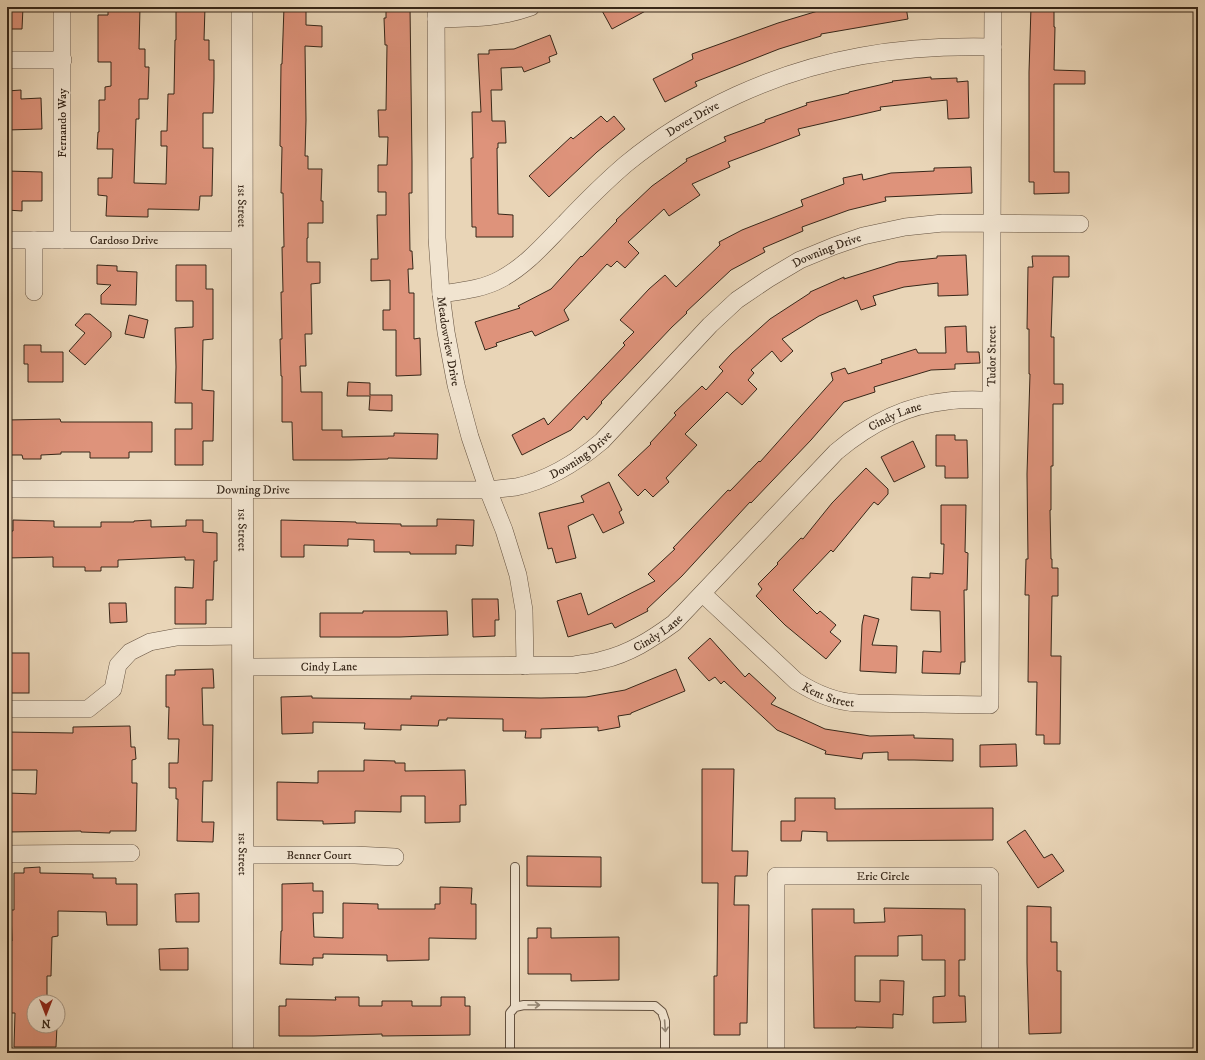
<svg xmlns="http://www.w3.org/2000/svg" width="1205" height="1060" font-family="'IM FELL DW Pica',serif">
<style>
.building{fill:#de937b;stroke:#372719}
.lines{fill:none;stroke-linecap:round;stroke-linejoin:round}
.service-casing{stroke:#645240;stroke-width:10}
.minor-casing{stroke:#645240;stroke-width:18}
.tertiary-casing{stroke:#645240;stroke-width:22}
.service{stroke:#f1e4d0;stroke-width:8}
.minor{stroke:#f1e4d0;stroke-width:17}
.tertiary{stroke:#f1e4d0;stroke-width:21}
.oneway{stroke:#948674}
.labels{text-anchor:middle;stroke-width:3;stroke-linejoin:round;paint-order:stroke}
.street-label{font-size:12px;fill:#372719;stroke:#f1e4d0}
</style>
<rect width="100%" height="100%" fill="#e9d5b7"/>
<filter id="stains"><feTurbulence type="fractalNoise" baseFrequency=".005" numOctaves="4"/><feColorMatrix values="0 0 0 0 .2 0 0 0 0 .09 0 0 0 0 .02 0 0 0 .5 -.17"/></filter>
<radialGradient id="worn" r=".72"><stop offset=".6" stop-color="#630" stop-opacity="0"/><stop offset="1" stop-color="#630" stop-opacity=".3"/></radialGradient>
<!-- building -->
<g class="building">
<path d="M8,7H23L22,29H7V9H8Z"/>
<path d="M108,7H140L139,49H145V67H149L148,99H139V119H136L134,183L166,184L167,146H161V131H167L168,94H174L175,40H176V7H205L204,40H209V60H214V79L213,113H203V148H213L212,196H200L199,210L148,209V217L106,216L107,196L98,195V178H112L113,149H97L98,132H99V100H105V87L111,86V62H98V15H108Z"/>
<path d="M284,7H306V25L322,26V47L305,46L306,120L305,156H308V169H322L321,201H323V223H308V238H307V262H320V283L311,284L312,334H305L306,366H300L301,392H322V430H342V437L394,436V433L438,434L437,459L388,458V459L350,460H293L292,422H282V376H281L280,339H282L281,292H283L282,247H284L283,193H281L282,147L280,146L281,64H282Z"/>
<path d="M386,7H410L412,161V193H409L410,251H412L413,269H408L409,293H414V339L420,338L421,375L396,376V330H383V310H390V280L371,281V259H378L377,215H386V192H378V165H387L388,137H379L378,110H386L387,45H385L384,18H386Z"/>
<path d="M600,7H653L612,29Z"/>
<path d="M831,7H906L908,19L821,34V36L779,49L695,82L697,86L665,102L653,79L693,59L692,54L778,23Z"/>
<path d="M1031,7H1054V27H1055L1054,70L1085,71V84H1054V172H1069V193L1034,194V182H1029V72Z"/>
<path d="M550,35L557,54L549,57L550,62L524,72L522,67L501,68L502,90H491L492,121H505L506,143H498V148H497L498,214L513,215V237H476V227H472L471,158H473L472,112H481L478,54H489V50L514,49Z"/>
<path d="M931,77V79L957,78V82L968,81L969,118L948,119L947,100L880,107L881,110L798,129L800,135L728,162L730,167L692,184L700,195L669,216L664,209L628,242L639,253L625,268L617,261L611,267L607,264L564,310L569,320L535,336L532,331L496,343L497,346L485,350L475,322L520,308L518,306L551,289L581,256L582,257L617,221L616,220L652,186L687,161L686,159L726,141L724,137L765,122V120L807,105L806,103L849,93V92L893,82L892,81Z"/>
<path d="M21,90V99L41,98L42,129L7,130V91Z"/>
<path d="M601,116L607,122L614,116L625,129L597,152L549,197L529,176L571,137L573,139Z"/>
<path d="M971,167L972,193L885,197L886,201L849,210L802,227L803,231L763,248L765,252L731,270L686,312L687,313L672,327L601,402L602,403L587,420L584,416L571,430L522,455L512,435L544,418L548,425L585,387L625,345L623,343L634,332L620,320L649,289L665,275L676,287L720,245L719,242L742,230L803,206L801,200L844,184L843,178L862,174L863,180L891,173L934,171V168Z"/>
<path d="M7,171L42,172V201H22V211L7,210Z"/>
<path d="M966,255L968,295L938,296V283L904,287L873,296L876,305L861,310L857,300L819,316L782,339L793,351L781,362L772,351L751,370L754,373L748,380L757,389L742,405L727,392L685,434L697,445L666,478L669,482L653,497L645,489L638,496L618,475L651,444L650,443L676,415L674,413L702,386L706,390L723,371L719,367L732,353L770,319L810,293V292L844,277V279L898,262L937,258V256Z"/>
<path d="M1032,256H1069V277H1053L1051,337H1054V384H1063V404H1053V466H1051V510H1050L1051,559H1052V568H1058V596H1052L1051,656H1061L1060,744H1044V735H1036L1037,682H1028L1029,595H1025L1026,559H1028L1027,474L1030,374H1029V329H1027L1028,267H1033Z"/>
<path d="M97,265L117,266V271L137,272L136,305L101,304V295L111,285L97,284Z"/>
<path d="M176,265H206V289H213V339L203,340L202,390L214,391L213,441H203V465H175V429H192V403H175L176,367L175,328L193,327V301H176Z"/>
<path d="M85,314H90L111,332V337L85,365L69,351L85,333L75,325Z"/>
<path d="M129,315L148,320L144,338L125,334Z"/>
<path d="M966,326L967,352H979L980,363L955,364V369L931,370L874,387L875,392L844,402L811,440L751,503L750,502L682,576L647,609L648,611L615,628L612,623L568,637L557,601L581,593L588,615L655,581L648,574L675,549L673,548L728,490L730,491L759,461L760,462L833,380L831,373L845,368L848,374L882,363L881,360L916,349L918,353H946L945,327Z"/>
<path d="M24,345H41V352H63V382H28V364H24Z"/>
<path d="M348,382L370,383V395H392V411L369,410L370,396H347Z"/>
<path d="M60,419L61,422H152V452H129V458H90V452H61V454L41,455V459H23L22,455H7V420Z"/>
<path d="M936,435H955V440H967L968,478H945V466H936Z"/>
<path d="M913,441L925,467L894,482L881,457Z"/>
<path d="M866,468L888,489V494L878,505L874,502L833,552L831,550L793,590L817,614L820,611L836,625L830,632L841,641L826,659L785,625L756,596L762,589L758,584L778,564L777,563L801,538L803,539L832,503Z"/>
<path d="M609,482L622,510L619,512L624,523L603,533L593,514L568,526L576,558L556,563L552,548L548,549L539,513L584,502L581,496Z"/>
<path d="M941,505H966L965,552L968,553L967,590H964L965,662H961L960,674L922,673L923,651L941,652L940,611L911,610L912,577L930,578V573L943,574L944,544H941Z"/>
<path d="M437,519L474,520L473,546L456,545V554H410V552H374V540L348,539V546L304,545V557H281V520L356,522V523L401,524V526H437Z"/>
<path d="M13,520L54,521V527H101V522H134V521L151,520V527L186,526V520H203V532L217,533V561H214L213,600H206V624H175V587L193,588L194,560H185V557L118,560V567H101V571H85V567H53V557L7,558V531H13Z"/>
<path d="M472,599H498L499,620H495V636L473,637Z"/>
<path d="M109,603H126L127,622L110,623Z"/>
<path d="M363,611H447L448,635L400,637H320V613H363Z"/>
<path d="M864,615L879,619L872,645L897,646L896,673L860,671L862,625Z"/>
<path d="M710,638L745,677L749,673L776,698L771,704L825,729L870,736L914,735V738L953,739V761L914,760H888V752L863,753L862,759L825,754L826,751L777,730L724,681L721,684L715,677L709,681L688,658Z"/>
<rect x="7" y="653" width="22" height="40"/>
<path d="M213,669L214,688H202L203,725H213L212,781H203L202,822H214L213,842L177,841L178,799H176V788H169V763H178L179,739H168L169,707H166V675H175V670Z"/>
<path d="M676,669L685,691L631,713V714L618,716L620,727L598,731V727L541,729V738H525L526,731H503V719L447,718V720H439L438,726L401,725V730L364,729L365,723L313,722V733L282,734L281,697L312,696V698L411,699V696L541,698L586,697L625,690Z"/>
<path d="M130,726L131,747H135L136,759L132,760V783H137L136,831H110V833L81,832V831L7,832L8,793L36,794L37,770H7V732L73,733V727Z"/>
<path d="M1016,744L1017,766L980,767V745Z"/>
<path d="M364,760L395,761V763H405V771L465,770L466,805H460V822L425,823V796H401V812L355,811V823L323,824V821L277,820V782L318,783V771H364Z"/>
<path d="M702,769H734L732,851H748L747,876H735L734,905H749L747,1023H740V1035H714V976H717L718,883H702Z"/>
<path d="M795,798H835V809L993,808V840L827,841V832L802,831L801,841H781V821H795Z"/>
<path d="M1025,830L1044,858L1052,854L1064,871L1038,888L1007,842Z"/>
<path d="M527,856L601,857V887L527,886Z"/>
<path d="M40,867V873L93,874V878H116V884H137V925H107L106,912L58,911V936L52,937L51,976H47V1002H34V1026H57L56,1047H14L15,1013H7V982H9L10,941H12L11,910H14V873H24V868Z"/>
<path d="M313,883V891H323V913H313L314,937L343,938V903L378,904V909H435V904H440V887L472,888L471,904H476V939L429,938V960L387,961V955L323,954V958H313V965L280,964L281,931H282V884Z"/>
<path d="M199,893V922H176L175,894Z"/>
<path d="M1027,906L1051,907V942H1057V971H1061V1033L1029,1034L1027,962Z"/>
<path d="M884,908L965,909V960H959V996H965L966,1022L933,1023V997L945,996V960H922V935L898,936V956H855V1001L880,1002V980L904,981L903,1015L893,1014V1028L856,1027V1028H814L812,909H854V923L885,922Z"/>
<path d="M537,928H551V938L619,937V980L571,981V974H528V938H537Z"/>
<path d="M188,948V970H160L159,949Z"/>
<path d="M335,997H359V1006H382V1001H412V1006H441V997H465V1006H470V1035L382,1036V1034L314,1036H279V1006H286V999L336,1000Z"/>
</g>
<g class="lines">
<!-- service casing -->
<g class="service-casing">
<g id="service">
<path d="M515,867V1007"/>
<path d="M7,1049L9,1053"/>
<path d="M510,1053V1013L515,1007L524,1005L655,1006L662,1012L665,1021V1053"/>
</g>
</g>
<!-- minor casing -->
<g class="minor-casing">
<g id="minor">
<path id="s1" d="M436,7L437,238L441,294L446,332L456,385L470,437L488,490L504,530L518,575L524,610L525,666"/>
<path d="M436,19C471,18 497,19 531,7"/>
<path d="M7,60H63"/>
<path id="s2" d="M7,240H242"/>
<path d="M34,240V292"/>
<path d="M62,240V7"/>
<path id="s3" d="M441,294C461,291 483,289 501,279C527,265 545,243 565,223C585,202 605,182 626,164C693,109 777,71 861,56C905,48 949,46 993,47"/>
<path id="s4" d="M7,489L488,490C497,489 507,488 516,487C549,480 576,463 602,441L710,325L737,300L768,279L800,260L834,246L863,236L905,227L943,223L1080,224"/>
<path id="s5" d="M703,594L796,681C816,694 835,702 858,703L990,705L993,7"/>
<path id="s6" d="M242,667L574,665C583,663 593,663 602,660C629,654 652,639 674,623L836,452C869,424 905,405 948,401C962,399 977,400 991,400"/>
<path d="M7,709H88L113,689L118,665L130,652L150,642L177,637L242,636"/>
<path d="M7,854L131,853"/>
<path id="s7" d="M243,855H355L395,857"/>
<path id="s8" d="M776,1053V876H990V1053"/>
</g>
</g>
<!-- tertiary casing -->
<g class="tertiary-casing">
<g id="tertiary">
<path id="s9" d="M242,7L243,1053"/>
</g>
</g>
<!-- service -->
<use href="#service" class="service"/>
<!-- minor -->
<use href="#minor" class="minor"/>
<!-- tertiary -->
<use href="#tertiary" class="tertiary"/>
</g>
<!-- one-way arrows -->
<defs><path id="oneway-shaft" d="M-6 0H5M1.5-3L5.5 0L1.5 3" fill="none" stroke-width="1.6" stroke-linecap="round" stroke-linejoin="round"/></defs>
<g class="oneway">
<use href="#oneway-shaft" transform="translate(534 1005)"/>
<use href="#oneway-shaft" transform="translate(665 1026) rotate(86)"/>
</g>
<g class="labels">
<!-- street labels -->
<g class="street-label">
<text dy="4" stroke="none"><textPath href="#s3" startOffset="313">Dover Drive</textPath></text>
<text transform="translate(62 123) rotate(-90)" y="4">Fernando Way</text>
<text dy="4" stroke="none"><textPath href="#s9" startOffset="199">1st Street</textPath></text>
<text dy="4" stroke="none"><textPath href="#s2" startOffset="117">Cardoso Drive</textPath></text>
<text dy="4" stroke="none"><textPath href="#s4" startOffset="906">Downing Drive</textPath></text>
<text dy="4" stroke="none"><textPath href="#s1" startOffset="335">Meadowview Drive</textPath></text>
<text dy="4" stroke="none"><textPath href="#s5" startOffset="675">Tudor Street</textPath></text>
<text dy="4" stroke="none"><textPath href="#s6" startOffset="747">Cindy Lane</textPath></text>
<text dy="4" stroke="none"><textPath href="#s4" startOffset="582">Downing Drive</textPath></text>
<text dy="4" stroke="none"><textPath href="#s4" startOffset="246">Downing Drive</textPath></text>
<text dy="4" stroke="none"><textPath href="#s9" startOffset="523">1st Street</textPath></text>
<text dy="4" stroke="none"><textPath href="#s6" startOffset="423">Cindy Lane</textPath></text>
<text dy="4" stroke="none"><textPath href="#s6" startOffset="87">Cindy Lane</textPath></text>
<text dy="4" stroke="none"><textPath href="#s5" startOffset="163">Kent Street</textPath></text>
<text dy="4" stroke="none"><textPath href="#s9" startOffset="847">1st Street</textPath></text>
<text dy="4" stroke="none"><textPath href="#s7" startOffset="76">Benner Court</textPath></text>
<text dy="4" stroke="none"><textPath href="#s8" startOffset="284">Eric Circle</textPath></text>
</g>
</g>
<!-- margin -->
<rect width="1205" height="1060" fill="none" stroke="#e9d5b7" stroke-width="24"/>
<rect x="8" y="8" width="1189" height="1044" fill="none" stroke="#372719" stroke-width="2"/>
<rect x="12" y="12" width="1181" height="1036" fill="none" stroke="#372719"/>
<!-- north arrow -->
<g transform="translate(46 1014) rotate(180)"><circle r="19" fill="#f1e4d0" stroke="#a79887"/>
<path d="M0-3L7 15L0 10L-7 15Z" fill="#8f2418"/>
<text y="-6" font-size="11" font-weight="bold" text-anchor="middle" fill="#372719">N</text>
</g>
<rect width="100%" height="100%" filter="url(#stains)"/>
<rect width="100%" height="100%" fill="url(#worn)"/>
</svg>
